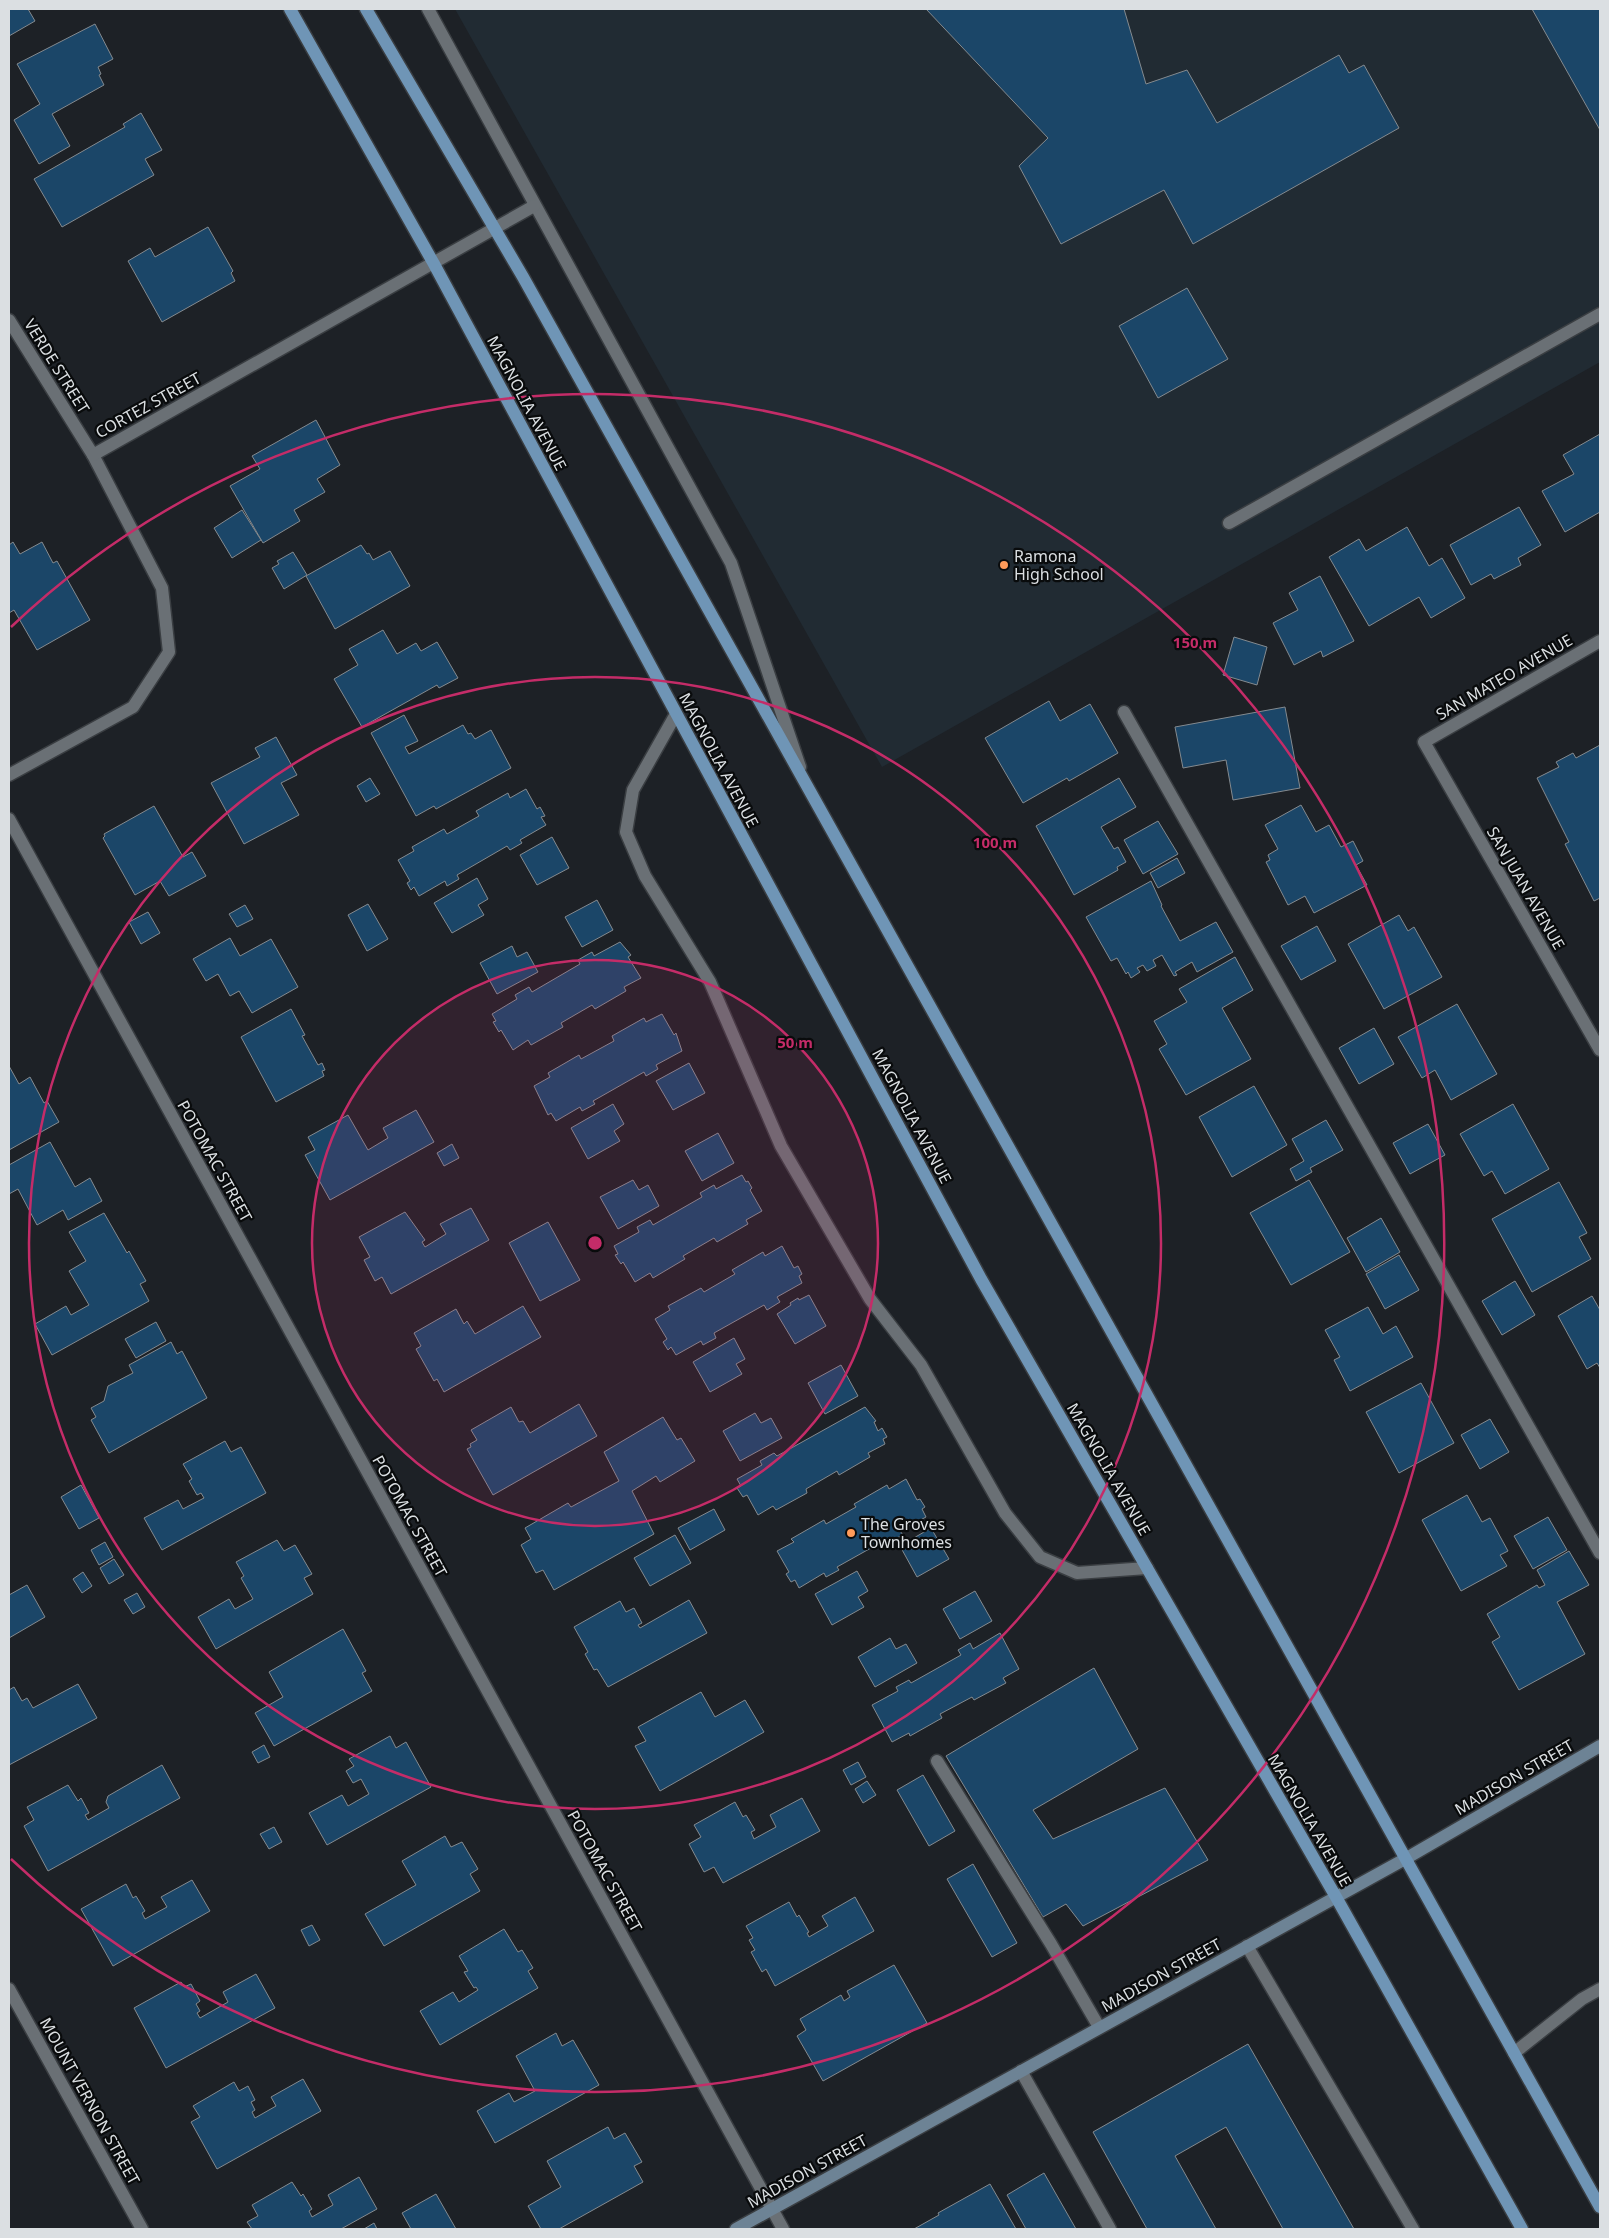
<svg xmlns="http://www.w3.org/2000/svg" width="1609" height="2238" font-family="'Noto Sans',sans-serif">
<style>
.built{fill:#212b33}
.building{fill:#1b4668;stroke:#848a8f}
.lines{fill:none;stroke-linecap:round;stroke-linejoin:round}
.lane-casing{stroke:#3a3e42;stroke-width:15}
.street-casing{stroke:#3a3e42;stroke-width:15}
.secondary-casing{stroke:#3a3e42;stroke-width:15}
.primary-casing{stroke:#3a3e42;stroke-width:15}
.lane{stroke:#6a7075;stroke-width:12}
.street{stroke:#6a7075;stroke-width:12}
.secondary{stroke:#6d8395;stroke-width:12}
.primary{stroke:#6f95b6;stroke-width:12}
.ring{fill:none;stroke:#c42c68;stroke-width:2.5}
.poi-dot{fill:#ff9b5a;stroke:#090b0c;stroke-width:2}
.labels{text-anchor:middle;stroke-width:4.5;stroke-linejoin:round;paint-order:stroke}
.street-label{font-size:16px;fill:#dbdfe2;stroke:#090b0c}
.poi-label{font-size:16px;fill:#dbdfe2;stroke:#090b0c;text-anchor:start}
.centre{fill:#c42c68;stroke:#090b0c;stroke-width:2.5}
.ring-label{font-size:15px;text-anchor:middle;font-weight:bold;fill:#c42c68;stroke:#090b0c;stroke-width:4.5;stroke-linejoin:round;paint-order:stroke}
</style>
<rect width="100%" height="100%" fill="#1d2126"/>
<!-- built -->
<path class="built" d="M455,9H1600V362L882,767Z"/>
<!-- building -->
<g class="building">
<path d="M9,9H28L35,21L9,36Z"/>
<path d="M926,9H1124L1146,84L1187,70L1217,123L1339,55L1349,73L1364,65L1399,128L1193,244L1164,190L1061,244L1019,166L1048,138Z"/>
<path d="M1532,9H1600V130Z"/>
<path d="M95,24L113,59L98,67L101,74L99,75L104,85L52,114L70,146L39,164L14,120L40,104L17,64Z"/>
<path d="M141,113L162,150L145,159L154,175L62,227L34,179L125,127L123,124Z"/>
<path d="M208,227L233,271L231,273L235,281L162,322L128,261L150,248L155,257Z"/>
<path d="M1187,288L1228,359L1158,398L1119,326Z"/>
<path d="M316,420L340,465L317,479L325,492L294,510L300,521L263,543L230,486L260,469L252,456Z"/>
<path d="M1600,434V512L1565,532L1542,491L1574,474L1563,455Z"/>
<path d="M1519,507L1541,545L1518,558L1521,565L1494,579L1491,574L1471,585L1450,545Z"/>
<path d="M242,510L261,540L232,558L214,528Z"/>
<path d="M1407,527L1429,566L1442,558L1465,598L1431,618L1419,597L1369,626L1329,557L1359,539L1366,551Z"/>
<path d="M13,542L20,554L42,542L53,563L57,561L90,620L37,650L14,610L9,613V545Z"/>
<path d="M361,545L367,554L369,553L373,560L390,551L410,586L335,629L306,576Z"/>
<path d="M293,552L307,575L284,589L272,568L279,564L277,561Z"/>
<path d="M1320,576L1354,641L1323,657L1321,651L1294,665L1273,623L1298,610L1289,593Z"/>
<path d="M383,630L397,654L416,643L421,651L437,642L458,678L439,688L437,685L362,727L334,679L358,665L349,649Z"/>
<path d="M1234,637L1267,647L1257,685L1223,675Z"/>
<path d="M1049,701L1060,721L1090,704L1118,753L1069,781L1067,778L1023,803L985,738Z"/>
<path d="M1285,707L1300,788L1233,800L1226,760L1183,768L1175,727Z"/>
<path d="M404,715L418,741L405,747L409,754L463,725L468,734L471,733L475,739L491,730L511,768L436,809L434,806L416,816L371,733Z"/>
<path d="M276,737L297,775L281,783L299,815L244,844L211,783L260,757L255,748Z"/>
<path d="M1600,745V898L1594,901L1565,844L1569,842L1537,778L1559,767L1556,762L1573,753L1576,758Z"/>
<path d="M370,778L380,794L366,802L357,786Z"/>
<path d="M1119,778L1136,807L1101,827L1114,849L1118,847L1126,862L1117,867L1118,870L1074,895L1036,826Z"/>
<path d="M526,789L537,809L540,807L545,816L541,817L546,825L520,840L522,843L510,850L507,846L457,875L459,879L447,886L445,881L419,896L414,887L411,890L407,883L410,881L398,860L414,851L412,847L444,829L447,834L479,816L476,811L508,793L510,798Z"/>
<path d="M1301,805L1316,832L1329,825L1341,847L1353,841L1363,861L1356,865L1367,885L1314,913L1305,896L1288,905L1266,862L1270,860L1268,855L1278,849L1265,825Z"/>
<path d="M154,806L183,857L192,852L206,876L169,896L160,881L135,895L103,838L105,836L104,834Z"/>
<path d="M1158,821L1178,854L1143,874L1124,840Z"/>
<path d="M552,837L569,868L537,885L520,855Z"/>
<path d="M1177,858L1185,873L1158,888L1150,873Z"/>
<path d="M477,878L488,899L478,905L484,915L452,933L434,903Z"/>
<path d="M1151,881L1162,905L1161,906L1180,941L1216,922L1233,952L1197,972L1192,962L1175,972L1177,975L1174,976L1162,955L1153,960L1156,966L1147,971L1143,965L1137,968L1140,972L1131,978L1128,972L1126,974L1117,958L1111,961L1086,917Z"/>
<path d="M597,900L613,930L582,947L565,917Z"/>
<path d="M368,904L388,939L367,951L348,915Z"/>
<path d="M245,905L253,919L237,927L229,914Z"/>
<path d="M148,912L160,933L141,944L129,922Z"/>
<path d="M1399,915L1408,931L1414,927L1442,977L1384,1009L1348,944Z"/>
<path d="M1317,926L1336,961L1301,980L1281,946Z"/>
<path d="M230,938L240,956L271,939L298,987L252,1013L239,991L230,996L218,974L206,981L193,959Z"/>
<path d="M620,942L631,955L628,957L641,978L624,987L626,991L595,1009L592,1005L561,1023L563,1027L531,1045L528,1040L513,1050L501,1030L499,1032L493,1022L496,1021L492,1014L517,999L515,995L529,987L532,992L580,964L578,960L592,952L594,956Z"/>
<path d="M512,946L517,957L527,952L538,972L497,994L480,963Z"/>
<path d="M1235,957L1253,990L1222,1008L1251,1059L1186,1095L1159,1049L1167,1044L1154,1021L1187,1002L1179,989Z"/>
<path d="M1457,1004L1497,1074L1451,1100L1435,1070L1422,1078L1398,1037Z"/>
<path d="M291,1009L305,1035L302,1036L318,1065L322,1063L325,1070L322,1071L324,1076L276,1102L241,1037Z"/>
<path d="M662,1014L674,1035L676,1033L682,1051L656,1065L658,1069L646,1076L644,1072L593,1101L595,1104L582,1111L580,1107L556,1121L551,1113L548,1115L534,1086L550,1077L548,1073L579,1055L581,1059L614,1041L612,1036L644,1018L646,1022Z"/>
<path d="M1374,1028L1394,1064L1359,1084L1339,1048Z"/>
<path d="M689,1063L705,1093L673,1110L656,1081Z"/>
<path d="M9,1066L19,1084L30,1077L44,1103L47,1101L59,1122L9,1150Z"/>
<path d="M1254,1086L1287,1145L1232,1177L1199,1117Z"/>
<path d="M613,1104L624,1124L614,1131L620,1141L588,1159L571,1128Z"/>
<path d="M1513,1104L1549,1169L1505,1194L1492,1171L1484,1176L1460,1134Z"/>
<path d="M416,1110L434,1142L330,1200L305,1155L315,1150L308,1137L348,1115L368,1150L388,1138L383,1128Z"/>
<path d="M1326,1120L1343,1150L1310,1168L1312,1172L1296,1181L1290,1169L1304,1161L1292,1139Z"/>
<path d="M1428,1124L1445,1155L1410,1174L1393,1143Z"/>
<path d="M718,1133L734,1163L702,1181L685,1151Z"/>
<path d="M50,1142L75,1187L90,1178L102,1201L68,1220L63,1210L37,1225L18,1189L9,1194V1165Z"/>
<path d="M452,1144L459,1158L444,1166L437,1153Z"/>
<path d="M742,1175L746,1182L748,1181L752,1188L750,1190L762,1211L746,1220L748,1224L717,1242L714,1238L683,1256L685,1259L653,1278L650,1273L635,1282L623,1262L621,1264L615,1255L618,1254L614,1246L639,1232L637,1227L650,1220L653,1225L702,1197L700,1193L714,1185L716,1189Z"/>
<path d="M633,1180L639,1190L648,1185L659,1206L618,1229L600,1197Z"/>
<path d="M1309,1180L1350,1252L1291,1285L1250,1213Z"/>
<path d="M1559,1182L1587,1233L1579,1237L1591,1259L1532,1292L1492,1219Z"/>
<path d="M471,1208L489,1240L391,1294L382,1277L375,1281L364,1260L370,1257L359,1237L405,1212L425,1240L422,1242L425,1247L446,1234L440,1224Z"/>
<path d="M104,1213L127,1253L129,1251L146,1281L140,1284L149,1301L52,1355L35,1324L66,1306L71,1315L89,1305L69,1271L86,1261L69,1232Z"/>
<path d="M1381,1218L1400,1252L1366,1272L1347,1238Z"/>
<path d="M548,1222L580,1280L540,1301L509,1243Z"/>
<path d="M782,1246L794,1268L798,1266L802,1274L799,1276L802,1283L777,1297L780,1302L767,1310L764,1305L714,1333L716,1338L703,1345L701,1341L676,1355L671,1347L668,1350L663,1342L667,1339L655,1319L670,1310L668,1306L701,1288L704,1292L735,1274L732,1270L763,1252L765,1256Z"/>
<path d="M1399,1255L1419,1290L1385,1309L1366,1274Z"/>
<path d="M1515,1281L1535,1315L1502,1335L1482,1301Z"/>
<path d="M809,1295L826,1326L795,1344L777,1314L791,1305L790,1303L798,1298L799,1300Z"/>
<path d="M1592,1296L1600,1310V1368L1597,1363L1587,1369L1558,1316Z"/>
<path d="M523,1306L541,1337L444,1392L437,1379L434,1381L416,1349L421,1346L414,1333L456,1309L464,1324L467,1321L475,1334Z"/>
<path d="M1368,1307L1383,1334L1396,1326L1413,1357L1350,1391L1334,1360L1340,1357L1325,1330Z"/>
<path d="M156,1322L166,1341L136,1358L125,1339Z"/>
<path d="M734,1338L745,1359L736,1364L742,1374L710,1392L693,1362Z"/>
<path d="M171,1342L177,1354L182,1351L207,1398L109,1453L91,1420L96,1417L91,1408L104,1401L108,1386L133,1373L129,1365Z"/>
<path d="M841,1365L858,1396L825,1414L808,1383Z"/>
<path d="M1421,1383L1454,1443L1399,1473L1366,1412Z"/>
<path d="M579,1404L597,1436L493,1495L467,1449L471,1447L470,1444L477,1440L471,1430L511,1407L519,1422L523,1421L530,1433Z"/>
<path d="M865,1407L876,1421L874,1422L878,1431L882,1428L887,1437L883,1439L885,1444L868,1453L870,1457L839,1475L837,1471L806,1489L807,1493L776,1510L773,1506L758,1515L747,1495L743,1497L737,1488L741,1486L737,1479L762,1465L760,1461L774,1453L777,1456Z"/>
<path d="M755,1413L761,1423L771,1418L782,1438L740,1461L723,1431Z"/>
<path d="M663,1417L677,1440L681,1438L695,1461L660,1482L656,1476L632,1491L654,1534L554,1590L543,1570L536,1573L521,1545L531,1539L525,1528L568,1503L571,1507L619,1481L604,1452Z"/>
<path d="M1490,1419L1509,1452L1480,1469L1461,1435Z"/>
<path d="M225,1441L231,1452L241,1447L266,1493L162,1550L144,1518L178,1500L183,1509L204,1498L201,1493L197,1495L189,1481L192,1479L183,1464Z"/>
<path d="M906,1479L917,1500L920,1499L925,1507L922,1509L926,1517L900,1531L903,1535L889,1542L887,1539L837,1567L839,1570L826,1577L824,1573L799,1588L795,1580L791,1582L786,1574L789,1572L777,1551L794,1542L791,1539L824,1520L826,1524L856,1507L854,1504L887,1485L889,1489Z"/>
<path d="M81,1485L99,1518L79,1529L61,1497Z"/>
<path d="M1467,1495L1482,1522L1490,1518L1508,1551L1500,1555L1507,1566L1461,1591L1422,1520Z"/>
<path d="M714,1509L725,1530L690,1550L678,1528Z"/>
<path d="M1548,1517L1567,1550L1533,1569L1514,1536Z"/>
<path d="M931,1528L949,1559L917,1577L900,1546Z"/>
<path d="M675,1535L691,1563L650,1586L634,1558Z"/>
<path d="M277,1540L284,1551L295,1545L312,1574L304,1578L313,1594L216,1649L198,1617L229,1599L235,1609L253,1599L241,1578L244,1576L236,1562Z"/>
<path d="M105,1542L113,1557L99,1565L91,1550Z"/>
<path d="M1569,1551L1589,1585L1557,1602L1585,1654L1519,1690L1492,1642L1500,1637L1487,1614L1537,1585L1539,1588L1545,1585L1537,1570Z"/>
<path d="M114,1559L124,1575L109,1584L100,1568Z"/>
<path d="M857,1571L868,1591L858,1597L864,1607L832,1625L815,1594Z"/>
<path d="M83,1572L92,1586L82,1593L73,1579Z"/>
<path d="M27,1585L45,1617L9,1638V1595Z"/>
<path d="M975,1591L992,1621L960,1639L943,1609Z"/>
<path d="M137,1593L145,1607L133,1614L124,1600Z"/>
<path d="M689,1600L707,1633L608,1687L597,1669L594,1670L585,1654L588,1652L574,1627L620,1601L626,1612L634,1608L642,1623L638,1625L640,1628Z"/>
<path d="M343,1629L366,1671L362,1673L372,1691L274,1746L255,1713L283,1697L269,1672Z"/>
<path d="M1000,1633L1019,1669L1003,1678L1006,1683L974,1700L972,1697L940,1714L942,1718L910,1736L909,1733L892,1742L872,1705L898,1691L896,1687L909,1680L911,1683L961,1655L958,1650L970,1643L973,1649Z"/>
<path d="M890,1638L896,1649L906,1644L917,1663L875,1687L858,1657Z"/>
<path d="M1094,1668L1138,1749L1033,1810L1053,1839L1165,1788L1208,1860L1083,1926L1066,1904L1043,1917L946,1756Z"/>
<path d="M78,1684L97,1718L9,1765V1690L14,1687L22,1701L27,1698L33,1708Z"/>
<path d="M701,1692L715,1717L745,1700L764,1732L660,1791L635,1746L646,1741L638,1727Z"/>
<path d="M390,1736L396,1748L406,1742L431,1787L327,1845L309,1813L342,1795L348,1806L369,1794L361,1779L353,1783L346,1771L354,1766L349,1759Z"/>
<path d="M264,1745L270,1757L258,1763L252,1752Z"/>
<path d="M858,1762L866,1777L851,1785L843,1770Z"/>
<path d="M162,1765L180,1798L48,1871L24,1826L34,1820L27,1807L68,1785L78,1801L81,1798L89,1813L85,1815L88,1820L109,1808L106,1802L108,1796Z"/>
<path d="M923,1775L955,1831L929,1846L897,1790Z"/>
<path d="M867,1781L876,1795L863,1803L855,1789Z"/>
<path d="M802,1798L820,1831L723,1883L714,1867L704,1872L689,1844L701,1837L694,1825L735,1802L743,1817L746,1815L755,1830L751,1832L754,1839L776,1827L770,1815Z"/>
<path d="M274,1827L282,1842L269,1849L260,1834Z"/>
<path d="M445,1836L451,1847L462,1842L478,1869L470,1874L480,1891L384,1946L365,1914L416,1885L402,1861Z"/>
<path d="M973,1864L1017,1943L992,1957L947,1879Z"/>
<path d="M192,1880L210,1911L113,1966L81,1909L126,1884L133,1898L136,1896L145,1911L142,1913L145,1919L167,1907L161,1897Z"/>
<path d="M855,1897L874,1931L775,1986L766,1969L762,1972L751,1952L755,1950L749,1940L753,1938L746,1926L789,1902L797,1917L799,1915L809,1932L807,1933L809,1937L828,1926L822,1916Z"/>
<path d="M312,1925L320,1940L309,1946L301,1930Z"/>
<path d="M504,1929L518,1952L522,1950L533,1968L528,1971L538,1988L440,2045L420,2011L453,1992L459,2002L478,1990L476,1987L474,1988L464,1972L468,1971L459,1956Z"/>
<path d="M894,1965L927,2023L823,2081L797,2036L806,2030L800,2019L841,1995L844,2001L850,1997L847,1991Z"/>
<path d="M256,1974L275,2008L166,2068L134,2008L181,1982L184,1987L191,1984L200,2001L196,2004L200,2011L197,2013L200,2018L228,2002L223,1992Z"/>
<path d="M556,2033L562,2046L573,2040L599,2085L495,2143L477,2111L509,2093L514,2102L535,2091L516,2056Z"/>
<path d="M1248,2044L1354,2229H1283L1226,2127L1175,2156L1216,2229H1147L1093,2132Z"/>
<path d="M303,2079L321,2111L217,2169L191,2122L200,2117L193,2106L234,2082L239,2091L248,2086L255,2100L251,2102L255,2110L252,2112L255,2118L276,2106L271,2097Z"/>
<path d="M608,2127L614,2139L625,2133L642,2162L634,2166L643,2182L559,2229H541L528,2206L561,2187L547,2161Z"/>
<path d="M1044,2173L1076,2229H1026L1007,2195Z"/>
<path d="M359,2177L377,2209L341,2229H252L247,2222L258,2216L252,2205L292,2182L301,2196L303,2194L312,2209L309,2211L312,2217L333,2205L328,2195Z"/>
<path d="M990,2184L1016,2229H914L939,2215L938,2213Z"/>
<path d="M436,2194L456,2229H411L402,2213Z"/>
<path d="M374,2223L377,2229H364Z"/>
</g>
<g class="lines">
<!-- lane casing -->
<g class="lane-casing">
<g id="lane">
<path d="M428,9L731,563L800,767"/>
<path d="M1229,523L1600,314"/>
<path d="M1124,712L1600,1553"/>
<path d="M676,714L633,790L626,832L645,876L710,982L781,1146L870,1299L921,1365L1005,1513L1040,1557L1077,1573L1147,1568"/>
<path d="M937,1761L1051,1944L1099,2027"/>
<path d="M1247,1946L1413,2229"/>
<path d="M1514,2053L1582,1999L1600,1989"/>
<path d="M1021,2071L1110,2229"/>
</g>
</g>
<!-- street casing -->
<g class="street-casing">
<g id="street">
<path d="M9,320L93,455L162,588L169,652L133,707L9,775"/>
<path d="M93,455L534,206"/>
<path d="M1600,641L1424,742L1600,1050"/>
<path d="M9,819L783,2229"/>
<path d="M9,1989L142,2229"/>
</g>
</g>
<!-- secondary casing -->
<g class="secondary-casing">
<path id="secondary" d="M736,2229L1405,1859L1600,1746"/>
</g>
<!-- primary casing -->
<g class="primary-casing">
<g id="primary">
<path d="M290,9L434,264L981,1279L1336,1897L1522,2229"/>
<path d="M366,9L523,277L1600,2207"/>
</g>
</g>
<!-- lane -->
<use href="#lane" class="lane"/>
<!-- street -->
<use href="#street" class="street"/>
<!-- secondary -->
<use href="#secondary" class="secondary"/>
<!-- primary -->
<use href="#primary" class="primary"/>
</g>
<!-- distance rings -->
<circle cx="595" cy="1243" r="283" fill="#c42c68" fill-opacity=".12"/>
<g class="ring">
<circle cx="595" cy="1243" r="283"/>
<circle cx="595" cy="1243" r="566"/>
<path d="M11 627A849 849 0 1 1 11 1859"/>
</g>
<!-- markers -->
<g class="poi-dot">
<circle cx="1004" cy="565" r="5"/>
<circle cx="851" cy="1533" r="5"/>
</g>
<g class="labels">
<!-- street labels -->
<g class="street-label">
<text transform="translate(57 366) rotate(58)" y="6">VERDE STREET</text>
<text transform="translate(527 403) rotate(62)" y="6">MAGNOLIA AVENUE</text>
<text transform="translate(148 405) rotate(-29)" y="6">CORTEZ STREET</text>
<text transform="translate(1504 677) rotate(-30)" y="6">SAN MATEO AVENUE</text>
<text transform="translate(719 760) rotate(62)" y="6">MAGNOLIA AVENUE</text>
<text transform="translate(1526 888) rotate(60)" y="6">SAN JUAN AVENUE</text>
<text transform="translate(912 1116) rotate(62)" y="6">MAGNOLIA AVENUE</text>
<text transform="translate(215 1161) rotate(61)" y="6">POTOMAC STREET</text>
<text transform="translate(1109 1469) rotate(60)" y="6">MAGNOLIA AVENUE</text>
<text transform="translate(410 1516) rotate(61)" y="6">POTOMAC STREET</text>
<text transform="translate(1514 1777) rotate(-30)" y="6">MADISON STREET</text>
<text transform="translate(1310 1820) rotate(60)" y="6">MAGNOLIA AVENUE</text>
<text transform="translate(605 1871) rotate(61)" y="6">POTOMAC STREET</text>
<text transform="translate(1161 1975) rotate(-29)" y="6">MADISON STREET</text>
<text transform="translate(90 2101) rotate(61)" y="6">MOUNT VERNON STREET</text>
<text transform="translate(807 2171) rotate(-29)" y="6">MADISON STREET</text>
</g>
<!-- poi labels -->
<g class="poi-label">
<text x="1014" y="562">Ramona<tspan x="1014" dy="18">High School</tspan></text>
<text x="861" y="1530">The Groves<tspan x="861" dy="18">Townhomes</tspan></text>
</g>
</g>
<circle cx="595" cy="1243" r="8" class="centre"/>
<g class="ring-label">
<text x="1195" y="648">150 m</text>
<text x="995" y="848">100 m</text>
<text x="795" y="1048">50 m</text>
</g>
<!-- border -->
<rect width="1609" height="2238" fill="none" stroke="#dbdfe2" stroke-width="20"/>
</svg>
